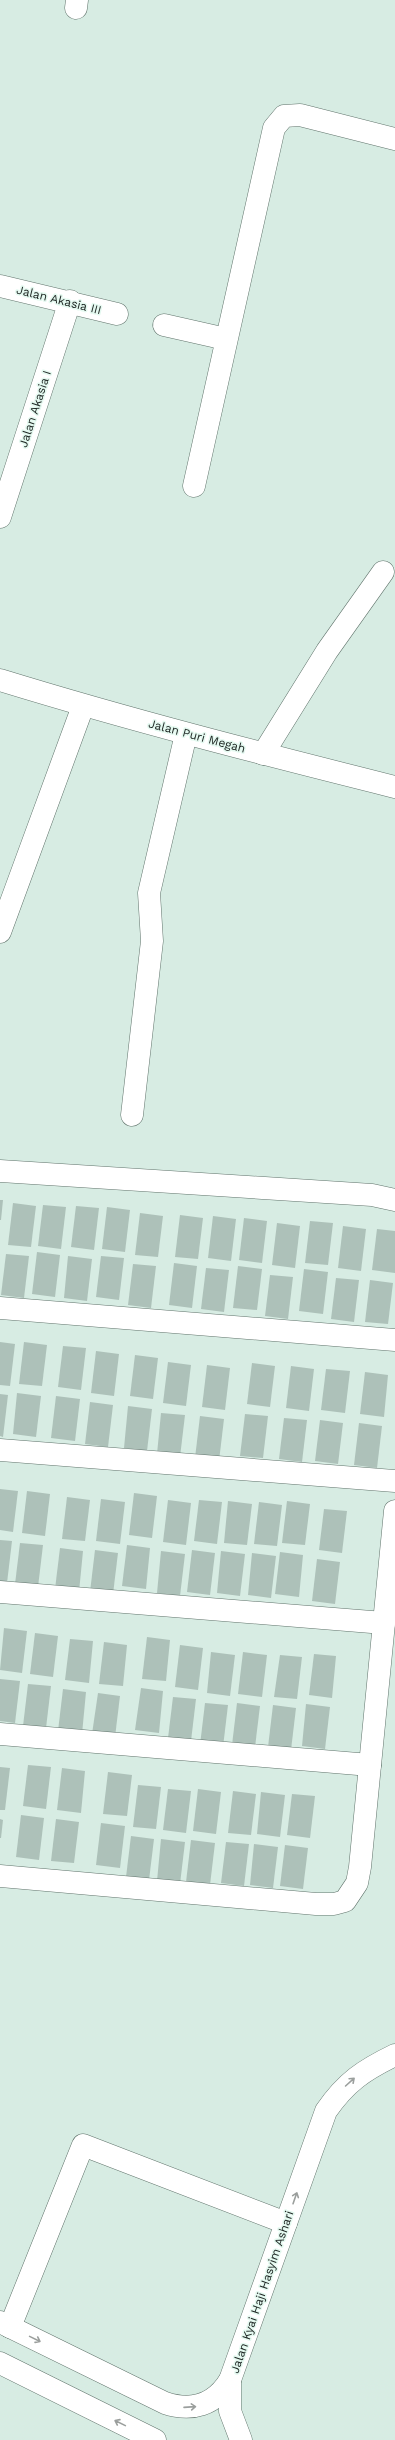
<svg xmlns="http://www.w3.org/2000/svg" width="395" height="2440" font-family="'Work Sans',sans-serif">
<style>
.building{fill:#adc1b9}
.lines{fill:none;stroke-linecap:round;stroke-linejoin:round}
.minor-casing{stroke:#61746c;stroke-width:23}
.primary-casing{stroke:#61746c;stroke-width:23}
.minor{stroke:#fff;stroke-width:22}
.primary{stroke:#fff;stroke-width:22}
.oneway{stroke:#9b9f9d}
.labels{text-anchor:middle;stroke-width:3;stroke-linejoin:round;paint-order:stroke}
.street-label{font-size:12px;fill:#212926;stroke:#e4f9f0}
</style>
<rect width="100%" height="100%" fill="#d7ece3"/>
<!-- building -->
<g class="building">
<path d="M0,1200H3L1,1220H0Z"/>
<path d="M13,1203L36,1206L31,1247L8,1245Z"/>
<path d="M43,1205L66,1207L61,1249L38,1246Z"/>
<path d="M76,1206L99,1208L94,1250L71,1247Z"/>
<path d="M107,1207L130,1210L125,1252L102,1249Z"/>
<path d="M140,1213L163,1216L158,1257L135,1255Z"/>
<path d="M180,1215L203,1218L198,1259L175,1257Z"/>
<path d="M213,1216L236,1219L231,1261L208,1258Z"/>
<path d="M244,1218L267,1221L262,1263L239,1260Z"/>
<path d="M310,1221L333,1223L328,1265L305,1263Z"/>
<path d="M277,1223L300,1226L295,1268L272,1265Z"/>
<path d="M343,1226L366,1229L361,1271L338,1268Z"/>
<path d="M377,1229L395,1231V1273L372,1270Z"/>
<path d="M37,1252L60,1255L55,1297L32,1294Z"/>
<path d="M6,1254L29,1256L24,1298L1,1295Z"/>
<path d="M68,1256L92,1259L87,1301L64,1298Z"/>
<path d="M101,1256L124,1258L119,1300L96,1297Z"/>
<path d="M174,1263L197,1266L192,1308L169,1305Z"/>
<path d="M133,1264L156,1266L151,1308L128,1305Z"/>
<path d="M238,1266L262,1269L257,1310L233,1308Z"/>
<path d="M206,1268L229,1270L224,1312L201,1309Z"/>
<path d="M304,1269L328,1272L323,1314L299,1311Z"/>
<path d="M270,1275L293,1277L288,1319L265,1316Z"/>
<path d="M336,1278L359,1280L354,1322L331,1319Z"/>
<path d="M370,1280L393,1283L388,1324L365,1322Z"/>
<path d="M0,1342L15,1344L10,1386L0,1385Z"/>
<path d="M24,1342L47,1345L42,1386L19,1384Z"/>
<path d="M63,1346L86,1348L81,1390L58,1387Z"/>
<path d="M96,1351L119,1354L114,1396L91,1393Z"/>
<path d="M135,1355L158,1358L153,1399L130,1396Z"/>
<path d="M168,1362L191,1365L186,1406L163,1403Z"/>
<path d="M252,1363L275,1366L270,1407L247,1404Z"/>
<path d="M207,1365L230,1368L225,1410L202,1407Z"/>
<path d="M291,1366L314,1369L309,1411L286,1408Z"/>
<path d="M326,1369L350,1371L345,1413L321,1410Z"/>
<path d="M365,1372L388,1375L384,1417L360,1414Z"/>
<path d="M17,1393L41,1396L36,1437L13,1434Z"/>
<path d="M0,1394L8,1395L3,1437L0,1436Z"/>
<path d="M56,1396L80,1399L75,1441L51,1438Z"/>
<path d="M90,1402L113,1405L108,1447L85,1444Z"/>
<path d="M128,1406L152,1409L147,1451L124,1448Z"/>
<path d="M161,1413L185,1415L180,1457L157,1454Z"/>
<path d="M245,1414L268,1416L263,1458L240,1456Z"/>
<path d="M200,1416L224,1419L219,1461L195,1458Z"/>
<path d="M284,1418L307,1420L302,1462L279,1459Z"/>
<path d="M320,1420L343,1423L338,1464L315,1461Z"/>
<path d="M359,1423L382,1426L377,1468L354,1465Z"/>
<path d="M0,1489L18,1491L13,1532L0,1530Z"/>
<path d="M27,1491L50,1494L45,1536L22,1533Z"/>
<path d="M134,1493L157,1496L152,1538L129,1535Z"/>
<path d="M67,1497L90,1500L85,1541L62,1539Z"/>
<path d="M101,1499L125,1502L120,1544L96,1541Z"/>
<path d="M168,1500L191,1503L186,1545L163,1542Z"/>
<path d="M199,1500L222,1502L217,1544L194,1541Z"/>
<path d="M228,1501L252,1504L247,1545L224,1543Z"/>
<path d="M287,1501L310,1504L305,1545L282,1543Z"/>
<path d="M259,1502L282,1505L277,1546L254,1544Z"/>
<path d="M324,1509L347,1511L342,1553L319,1550Z"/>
<path d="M0,1540L12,1541L7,1583H0Z"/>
<path d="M20,1543L43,1545L38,1587L15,1584Z"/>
<path d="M127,1545L150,1548L146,1589L122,1586Z"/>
<path d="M60,1548L83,1551L79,1592L55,1589Z"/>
<path d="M95,1550L118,1553L113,1594L90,1592Z"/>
<path d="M192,1550L215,1553L210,1595L187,1592Z"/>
<path d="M161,1551L185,1554L180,1596L157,1593Z"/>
<path d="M221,1551L245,1554L240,1596L217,1593Z"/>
<path d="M280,1552L303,1555L299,1597L275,1594Z"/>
<path d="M252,1553L276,1556L271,1598L248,1595Z"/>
<path d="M317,1559L340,1562L335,1604L312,1601Z"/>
<path d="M4,1628L27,1631L22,1673L0,1670Z"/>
<path d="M35,1633L58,1636L53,1677L30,1674Z"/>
<path d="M147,1637L170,1640L166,1681L142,1679Z"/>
<path d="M70,1639L93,1641L89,1683L65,1680Z"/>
<path d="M104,1642L127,1645L123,1686L99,1684Z"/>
<path d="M180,1645L203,1648L198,1690L175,1687Z"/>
<path d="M211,1652L235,1655L230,1696L207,1693Z"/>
<path d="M243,1652L267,1655L262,1697L238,1694Z"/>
<path d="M314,1654L336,1656L332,1698L309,1695Z"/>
<path d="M280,1655L302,1657L297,1699L274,1697Z"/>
<path d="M0,1679L20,1681L15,1723L0,1721Z"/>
<path d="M28,1684L51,1686L46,1728L23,1726Z"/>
<path d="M141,1688L163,1691L159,1733L135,1730Z"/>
<path d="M63,1689L86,1692L82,1734L58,1731Z"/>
<path d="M98,1693L120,1696L115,1737L92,1734Z"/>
<path d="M173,1697L196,1699L191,1741L168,1738Z"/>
<path d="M205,1703L228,1705L223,1747L200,1745Z"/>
<path d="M237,1703L260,1706L255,1747L232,1745Z"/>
<path d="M306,1704L330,1707L325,1749L302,1746Z"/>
<path d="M273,1705L296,1708L291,1750L268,1747Z"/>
<path d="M28,1765L51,1767L46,1809L23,1806Z"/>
<path d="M0,1767L10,1768L5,1810H0Z"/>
<path d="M62,1768L85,1771L81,1813L57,1810Z"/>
<path d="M108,1772L132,1775L127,1816L103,1814Z"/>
<path d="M138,1785L161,1787L156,1829L133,1827Z"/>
<path d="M168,1789L191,1791L186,1833L163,1830Z"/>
<path d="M198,1789L221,1792L216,1834L193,1831Z"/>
<path d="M233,1791L256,1794L251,1835L228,1833Z"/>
<path d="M261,1792L285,1795L280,1837L257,1834Z"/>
<path d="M292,1794L315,1796L310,1838L287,1835Z"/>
<path d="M21,1815L44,1818L39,1860L16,1857Z"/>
<path d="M0,1819L3,1820L1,1838H0Z"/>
<path d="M56,1819L79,1822L74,1863L51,1861Z"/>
<path d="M101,1823L125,1826L120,1868L96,1865Z"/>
<path d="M131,1836L154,1839L149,1880L126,1877Z"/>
<path d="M161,1839L185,1842L180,1884L157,1881Z"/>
<path d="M191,1840L215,1843L210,1885L186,1882Z"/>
<path d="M226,1842L249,1844L244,1886L221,1883Z"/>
<path d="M254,1844L278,1847L273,1888L250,1885Z"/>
<path d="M285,1845L308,1848L303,1889L280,1886Z"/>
</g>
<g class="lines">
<!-- minor casing -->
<g class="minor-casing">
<g id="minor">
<path d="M76,8L77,0"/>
<path d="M0,286L117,314"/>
<path d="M164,325L226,339"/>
<path d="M194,486L274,128L284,116L300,115L395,139"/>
<path d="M0,517L70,301"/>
<path d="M0,680C130,720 263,754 395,787"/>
<path d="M263,754L327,651L383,572"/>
<path d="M0,932L83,706"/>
<path d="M132,1115L152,941L149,893L186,734"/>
<path d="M0,1171L372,1195L395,1200"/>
<path d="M0,1308L395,1340"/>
<path d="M0,1450L395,1481"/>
<path d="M0,1592L384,1623"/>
<path d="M0,1734L370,1765"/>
<path d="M0,1876L316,1904H334L345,1901L357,1883L360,1867L395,1511"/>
<path d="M10,2327L83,2145L286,2223"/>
</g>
</g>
<!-- primary casing -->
<g class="primary-casing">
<g id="primary">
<path d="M0,2322L165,2403C192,2412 215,2405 230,2380L326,2111C346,2082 364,2070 395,2055"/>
<path d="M0,2363L155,2440"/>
<path d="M230,2380V2411L241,2440"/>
</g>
</g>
<!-- minor -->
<use href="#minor" class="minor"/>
<!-- primary -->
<use href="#primary" class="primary"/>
</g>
<!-- one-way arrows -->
<defs><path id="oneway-shaft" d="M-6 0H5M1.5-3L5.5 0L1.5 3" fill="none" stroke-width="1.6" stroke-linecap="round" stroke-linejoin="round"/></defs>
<g class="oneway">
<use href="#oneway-shaft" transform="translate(350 2082) rotate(-42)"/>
<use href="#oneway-shaft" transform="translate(295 2198) rotate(-71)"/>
<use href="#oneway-shaft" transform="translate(35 2339) rotate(26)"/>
<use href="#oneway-shaft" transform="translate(190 2407) rotate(-4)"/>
<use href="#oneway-shaft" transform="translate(120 2423) rotate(-154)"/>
</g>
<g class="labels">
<!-- street labels -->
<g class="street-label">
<text transform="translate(59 300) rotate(14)" y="4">Jalan Akasia III</text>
<text transform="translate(35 409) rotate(-72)" y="4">Jalan Akasia I</text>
<text transform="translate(197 736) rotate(15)" y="4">Jalan Puri Megah</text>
<text transform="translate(262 2292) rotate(-71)" y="4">Jalan Kyai Haji Hasyim Ashari</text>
</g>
</g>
</svg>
